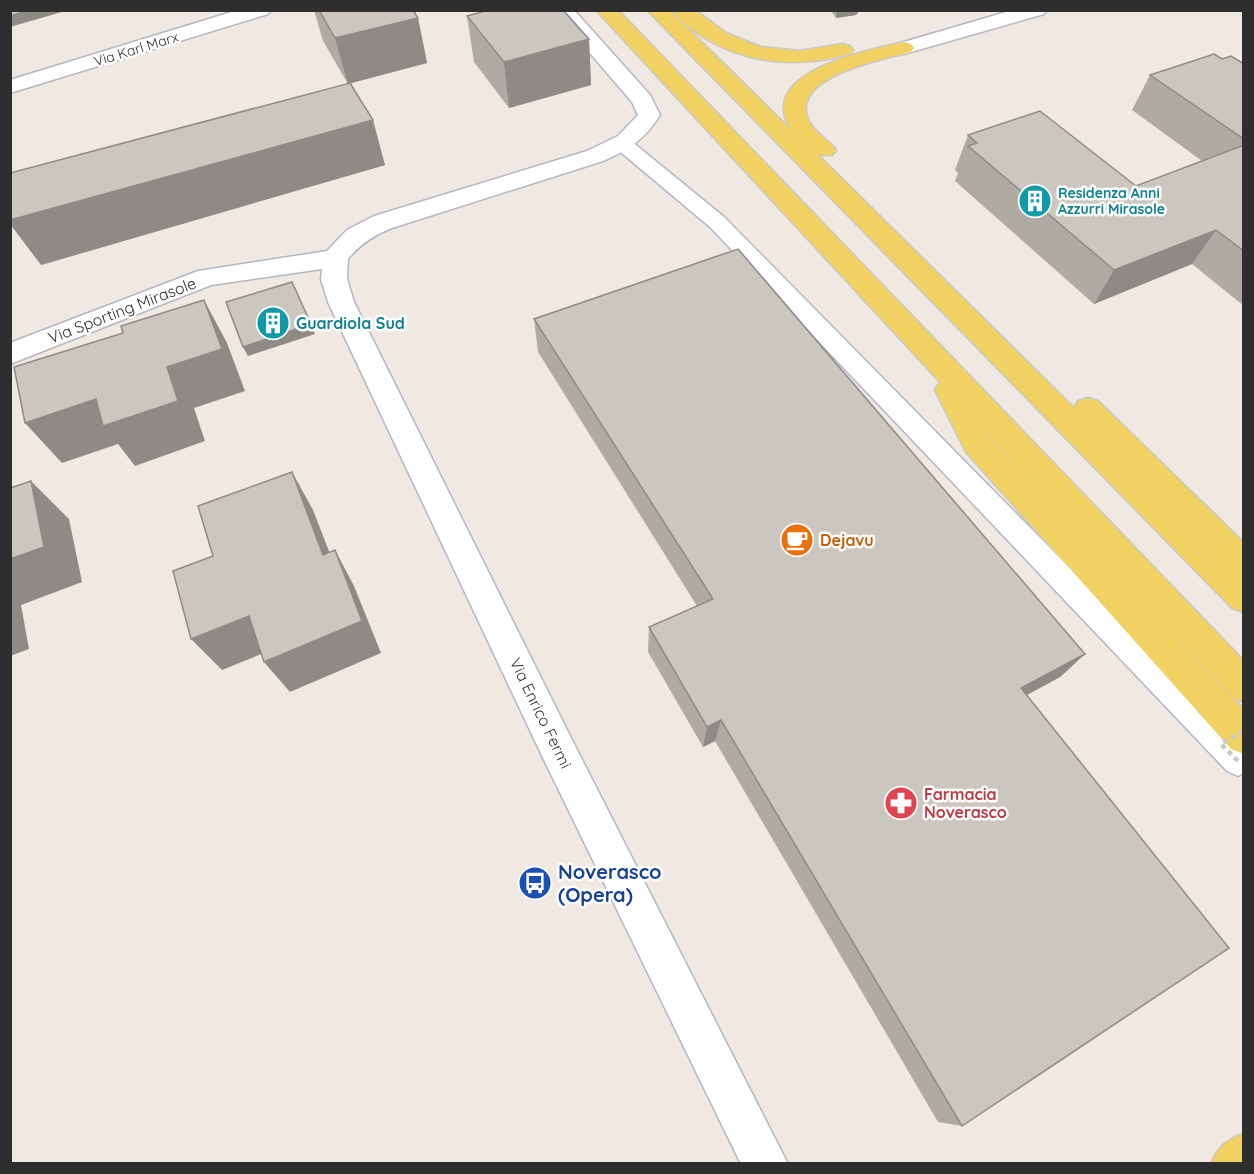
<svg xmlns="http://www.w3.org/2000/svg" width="1254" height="1174" font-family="Quicksand,sans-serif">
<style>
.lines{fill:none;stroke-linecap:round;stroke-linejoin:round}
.service-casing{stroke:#b4b7c1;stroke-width:3}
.minor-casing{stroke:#b4b7c1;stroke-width:3}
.primary-casing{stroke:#c9c9c9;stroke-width:3}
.service{fill:#fff;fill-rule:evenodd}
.minor{fill:#fff;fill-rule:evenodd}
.primary{fill:#f2d163;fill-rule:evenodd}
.path-bridge{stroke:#c9c9c9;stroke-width:4.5;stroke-dasharray:5 4;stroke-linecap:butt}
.wall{fill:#afaba4}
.shaded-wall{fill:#8e8b86}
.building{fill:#cbc7bf;stroke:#8e8b86;stroke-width:1.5}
.labels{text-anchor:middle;stroke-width:5;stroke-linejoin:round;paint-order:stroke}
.far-street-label{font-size:14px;fill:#2e2e2e;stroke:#fff}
.far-culture-label{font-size:14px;font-weight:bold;fill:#0d838f;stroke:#fff;text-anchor:start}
.street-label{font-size:16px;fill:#2e2e2e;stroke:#fff}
.culture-label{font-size:16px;font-weight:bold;fill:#0d838f;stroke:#fff;text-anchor:start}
.food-label{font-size:16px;font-weight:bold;fill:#c56008;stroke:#fff;text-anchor:start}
.health-label{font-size:16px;font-weight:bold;fill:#be3a42;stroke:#fff;text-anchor:start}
.near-transit-label{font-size:20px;font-weight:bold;fill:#164399;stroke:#fff;text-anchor:start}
</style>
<rect width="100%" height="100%" fill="#efe9e1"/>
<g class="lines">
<!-- service casing -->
<g class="service-casing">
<path id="service" d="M624,139L631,141L724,217L1244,745V773L1238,776L1227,771L710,227L617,149L615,145L617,141Z"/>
</g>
<!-- minor casing -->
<g class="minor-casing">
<g id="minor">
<path d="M238,10H271L268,14L10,93V80Z"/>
<path d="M553,10H574L650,95L660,115C645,139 629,150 603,161L392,228C374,235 360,244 348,259L347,279L354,302L570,736L788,1164H741L544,760L328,302L321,279L322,269L211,285L10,364V343L198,271L327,251L347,230L374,216L587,151L618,136L638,115L632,102Z"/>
<path d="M1013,10H1047L1044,14L904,54L897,52L894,48L897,44Z"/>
</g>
</g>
<!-- primary casing -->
<g class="primary-casing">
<g id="primary">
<path d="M596,10H618L1244,661V702L1232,698L985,432L988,436L1244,710V754L1231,749L966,452L935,390L940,382Z"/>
<path d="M647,10H669L792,131C752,72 869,50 904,42L911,44L914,48L911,52C885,59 784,77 810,123C816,134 829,140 836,150L832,155H818L1074,408L1078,401L1088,398L1098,401L1244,543V612L1232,608Z"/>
<path d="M673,10H695L726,33L761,47L799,51L843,44L850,46L853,50L850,54C798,68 747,65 700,35C691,29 678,20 673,10Z"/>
<path d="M1244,1133V1164H1211C1218,1146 1226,1141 1244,1133Z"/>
</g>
</g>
<!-- service -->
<use href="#service" class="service"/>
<!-- minor -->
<use href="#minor" class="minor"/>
<!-- primary -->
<use href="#primary" class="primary"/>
<!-- path-bridge -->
<path class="path-bridge" d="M1238,761L1221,744L1244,731"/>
</g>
<!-- wall -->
<g class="wall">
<path d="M314,10H413L418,18L427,63L350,83L385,165L41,265L348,84L323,41Z"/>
<path d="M830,10H860L856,15L836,18Z"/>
<path d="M467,16L589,39L591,85L509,108L474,62Z"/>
<path d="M1222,59L1244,64V306L1192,264L1094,304L955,181L958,173L955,170L968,135L1136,186L1202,161L1132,110L1150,75Z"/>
<path d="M534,319L1085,654L1060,677L1027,695L962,1126L938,1122L715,741L703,747L648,652L649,627L697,606L538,352Z"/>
</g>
<!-- shaded-wall -->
<g class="shaded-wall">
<path d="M29,10H69L10,27V16Z"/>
<path d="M837,10H860L856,15L836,18Z"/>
<path d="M418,18L427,63L348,84L335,38Z"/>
<path d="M589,39L591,85L509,108L504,62Z"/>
<path d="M373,120L385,165L41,265L10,224V220Z"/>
<path d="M1216,230L1192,264L1094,304L1114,270Z"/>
<path d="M204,300L227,343L245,391L194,408L205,441L135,466L118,444L62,463L25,423L167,367Z"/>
<path d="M311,324L315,334L248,356L243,347Z"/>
<path d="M292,472L313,510L344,590L323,555Z"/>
<path d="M31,481L69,519L82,582L21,605L29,649L10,656V559Z"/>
<path d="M335,550L354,586L381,653L290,692L264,662Z"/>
<path d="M249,616L276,648L222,670L191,639Z"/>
<path d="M1085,654L1060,677L999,710L1021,688Z"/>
<path d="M721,720L715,741L703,747L707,727Z"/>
</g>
<!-- building -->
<g class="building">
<path d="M10,10H29L10,16Z"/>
<path d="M319,10H413L418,18L335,38Z"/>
<path d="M489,10H563L589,39L504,62L467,16Z"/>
<path d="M1214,54L1222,59L1231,56L1244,64V139L1150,75Z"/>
<path d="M350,83L373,120L10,220V173Z"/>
<path d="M1040,111L1136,186L1244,145V251L1216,230L1114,270L968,146L977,143L968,135Z"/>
<path d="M738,249L1085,654L1021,688L1229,948L962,1126L721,720L707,727L649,627L713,599L534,319Z"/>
<path d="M292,282L311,324L243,347L226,302Z"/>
<path d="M204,300L222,349L167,367L178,401L103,426L96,399L25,423L14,367L123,333L121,326Z"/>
<path d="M292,472L323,555L335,550L362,621L264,662L249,616L191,639L173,571L213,556L198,506Z"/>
<path d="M31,481L44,547L10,559V488Z"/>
</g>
<!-- icons -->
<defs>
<g id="building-disc" transform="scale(1.725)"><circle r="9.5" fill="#0f9aa8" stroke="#fff"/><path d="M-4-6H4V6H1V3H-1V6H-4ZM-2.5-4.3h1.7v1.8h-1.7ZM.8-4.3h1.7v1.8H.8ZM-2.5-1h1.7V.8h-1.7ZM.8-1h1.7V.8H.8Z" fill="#fff"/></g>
<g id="cafe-disc" transform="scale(1.725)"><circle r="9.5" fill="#e8710a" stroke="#fff"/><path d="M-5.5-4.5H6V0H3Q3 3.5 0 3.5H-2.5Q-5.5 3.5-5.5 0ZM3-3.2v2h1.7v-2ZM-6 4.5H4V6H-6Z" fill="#fff"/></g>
<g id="pharmacy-disc" transform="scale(1.725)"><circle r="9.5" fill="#e0444e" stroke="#fff"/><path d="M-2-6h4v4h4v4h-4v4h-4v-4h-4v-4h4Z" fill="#fff"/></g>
<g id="bus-disc" transform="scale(1.725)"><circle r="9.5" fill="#1a4fb4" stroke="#fff"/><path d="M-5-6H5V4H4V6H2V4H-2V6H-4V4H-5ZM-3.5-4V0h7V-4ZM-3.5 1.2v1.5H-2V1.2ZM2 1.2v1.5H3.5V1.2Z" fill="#fff"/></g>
</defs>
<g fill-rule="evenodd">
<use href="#building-disc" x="1035" y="201"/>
<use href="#building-disc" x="273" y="323"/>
<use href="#cafe-disc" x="797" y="540"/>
<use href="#pharmacy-disc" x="901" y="803"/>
<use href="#bus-disc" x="535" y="883"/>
</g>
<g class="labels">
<!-- far-street labels -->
<g class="far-street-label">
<text transform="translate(136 49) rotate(-17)" y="5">Via Karl Marx</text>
</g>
<!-- far-culture labels -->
<g class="far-culture-label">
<text x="1058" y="198">Residenza Anni<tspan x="1058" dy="16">Azzurri Mirasole</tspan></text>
</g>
<!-- street labels -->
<g class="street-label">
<text transform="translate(122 310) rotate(-21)" y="6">Via Sporting Mirasole</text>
<text transform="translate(541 713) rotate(64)" y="6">Via Enrico Fermi</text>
</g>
<!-- culture labels -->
<g class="culture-label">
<text x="296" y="329">Guardiola Sud</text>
</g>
<!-- food labels -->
<g class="food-label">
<text x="820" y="546">Dejavu</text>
</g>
<!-- health labels -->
<g class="health-label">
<text x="924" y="800">Farmacia<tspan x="924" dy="18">Noverasco</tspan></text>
</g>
<!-- near-transit labels -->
<g class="near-transit-label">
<text x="558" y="879">Noverasco<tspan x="558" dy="23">(Opera)</tspan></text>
</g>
</g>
<!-- border -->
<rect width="1254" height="1174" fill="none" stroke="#2e2e2e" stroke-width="24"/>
</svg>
